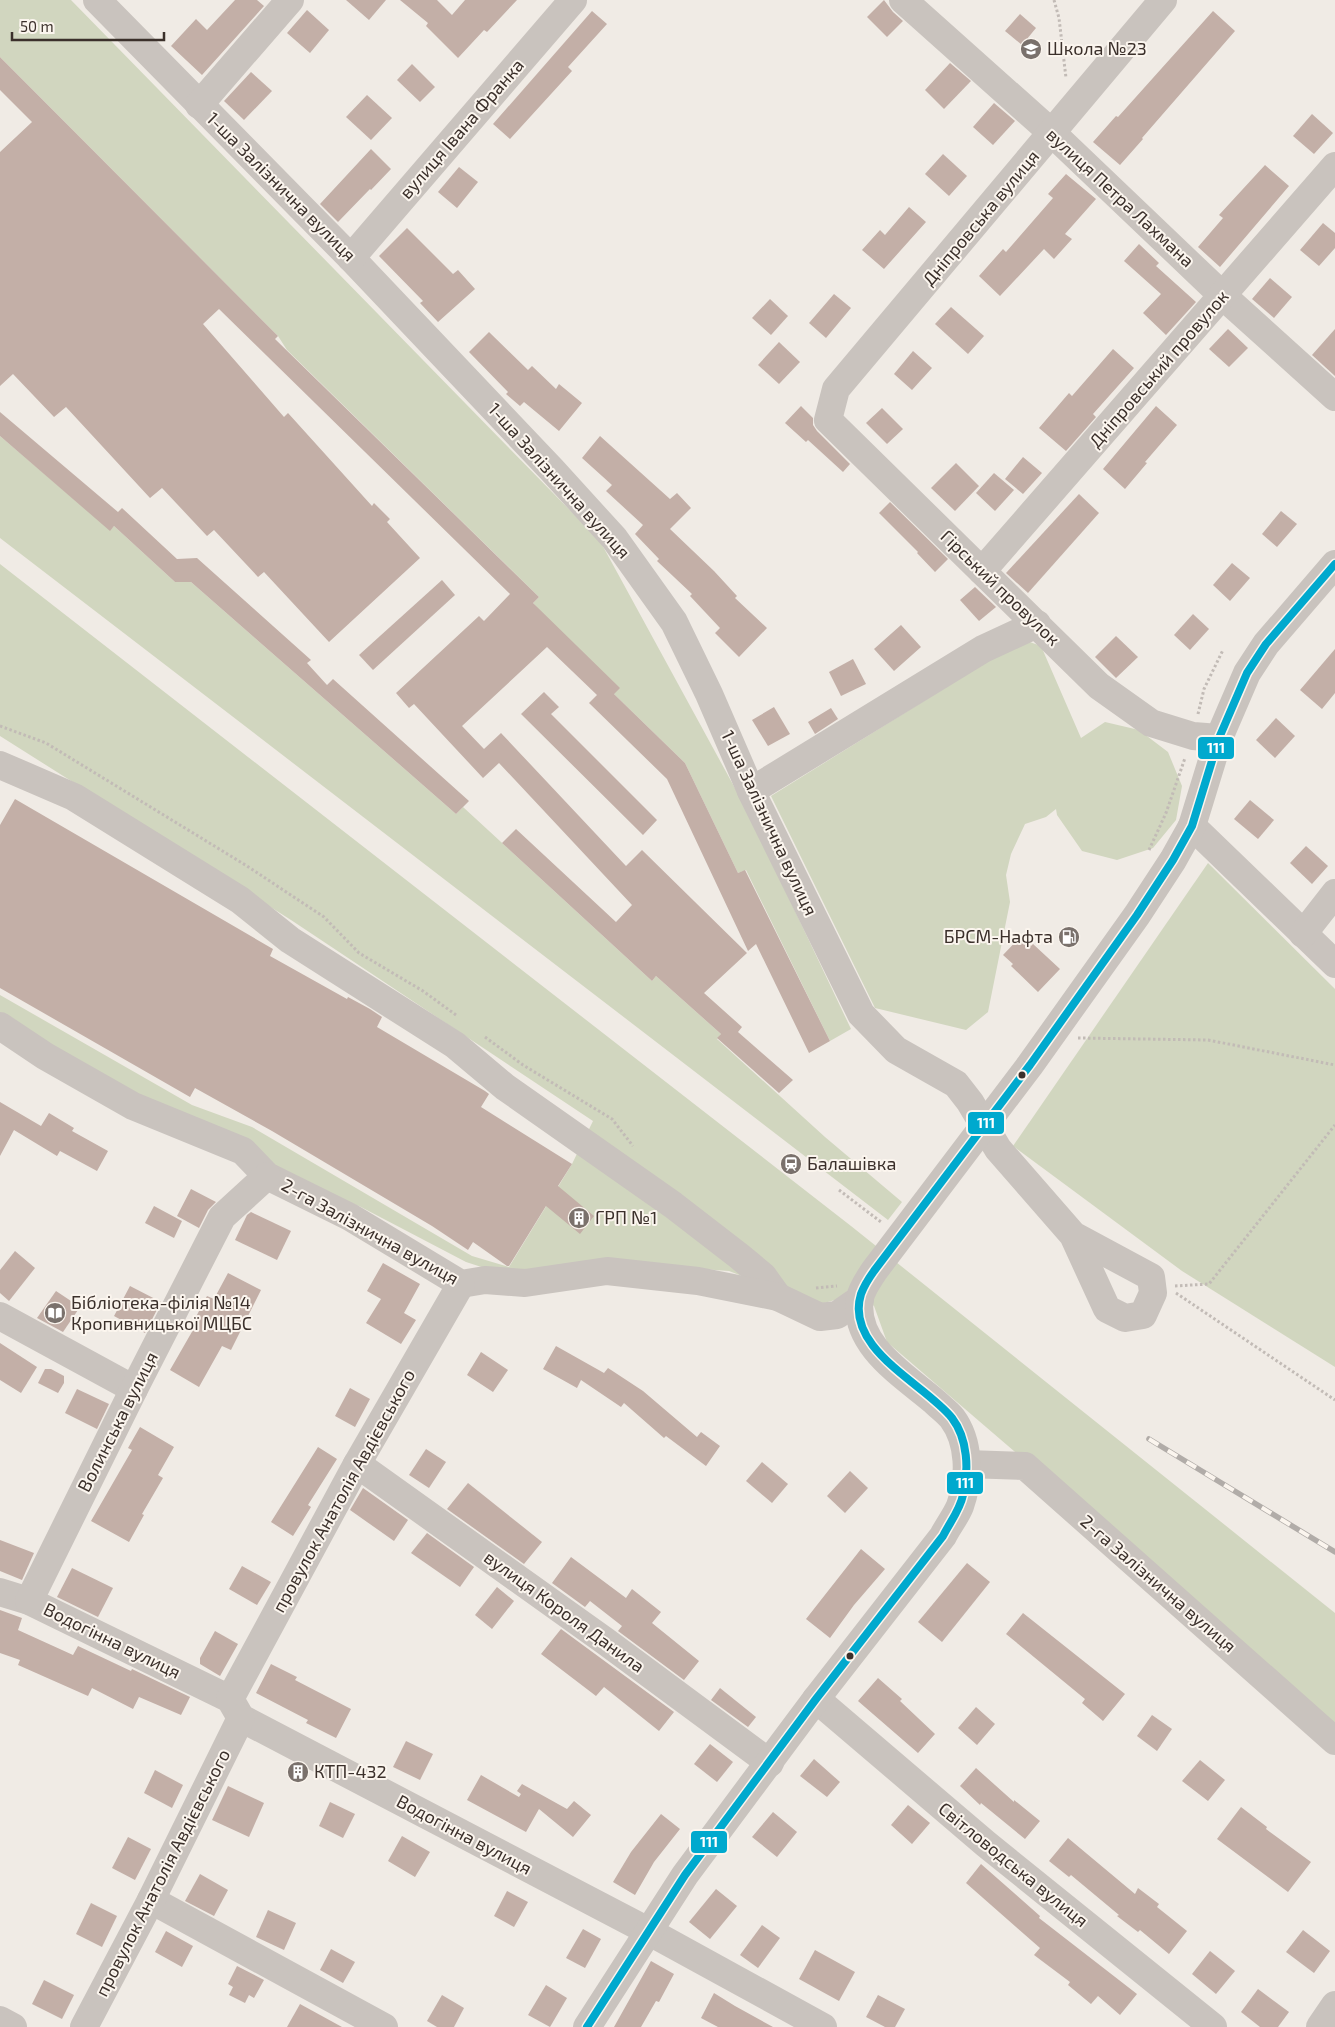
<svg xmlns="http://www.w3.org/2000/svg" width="1335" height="2027" font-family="'Exo 2',sans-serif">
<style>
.green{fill:#d1d6bf}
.building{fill:#c3afa7}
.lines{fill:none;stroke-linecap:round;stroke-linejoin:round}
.path{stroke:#c2bbb6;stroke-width:3;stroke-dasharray:2.5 2.5;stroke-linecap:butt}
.minor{stroke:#c9c3be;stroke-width:28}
.rail-casing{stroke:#b1aca8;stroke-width:5.5}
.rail{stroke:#fbf5ee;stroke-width:4;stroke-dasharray:11;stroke-linecap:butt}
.bus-1-casing{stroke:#fbf5ee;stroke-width:11}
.bus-1{stroke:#00a9ce;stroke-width:8}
.bus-dot{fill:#3b302b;stroke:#fbf5ee;stroke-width:2}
.labels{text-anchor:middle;stroke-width:4;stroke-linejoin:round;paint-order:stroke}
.poi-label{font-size:18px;fill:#3b302b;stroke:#fbf5ee;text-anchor:start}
.street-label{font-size:18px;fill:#3b302b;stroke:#fbf5ee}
.line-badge{stroke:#fbf5ee;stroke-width:2}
.badge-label{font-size:14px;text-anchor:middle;font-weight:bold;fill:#fff}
</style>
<rect width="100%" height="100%" fill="#f0ebe5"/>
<!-- green -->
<g class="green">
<path d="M0,0H71L600,541L748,812L851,1029L830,1041L746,870L738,873L685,763L614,694L533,603L539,597L287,350L278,336L0,57Z"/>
<path d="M0,436L110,530L114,526L175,582H191L456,814L463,807L652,981L656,976L721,1034L717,1039L825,1137L902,1202L888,1220L0,538Z"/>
<path d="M0,564L851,1226L1335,1613V1727L887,1342L874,1306L851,1286L842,1298L817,1305L729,1271L594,1261L500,1273L466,1262L359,1206L278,1175L120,1090L0,1016V995L192,1105L252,1127L472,1256L509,1267L572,1164L593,1121L291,920L0,736Z"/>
<path d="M1027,641L1041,646L1081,738L1105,722L1139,730L1168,752L1182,786L1176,820L1153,848L1117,860L1082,851L1057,815L1056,809L1046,817L1025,824L1011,854L1006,875L1010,902L988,1012L966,1030L875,1008L771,796L993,658Z"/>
<path d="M1208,863L1335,989V1367L1182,1271L1013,1146Z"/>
</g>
<!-- building -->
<g class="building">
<path d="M235,0H257L264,6L202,75L171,46L196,19L207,30Z"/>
<path d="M346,0H386L369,20Z"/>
<path d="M400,0H437L452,15L465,0H517L487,32L484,30L458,58L426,26L428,23Z"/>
<path d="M884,0L893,12L903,21L887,37L867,17Z"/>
<path d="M307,10L329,30L310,53L287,33Z"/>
<path d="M592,11L607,24L568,67L572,71L510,139L493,124Z"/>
<path d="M1213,11L1235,31L1142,138L1143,139L1120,165L1093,142L1116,116L1118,117Z"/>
<path d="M1020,14L1036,28L1022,45L1005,31Z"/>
<path d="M0,57L278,336L275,339L539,597L533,603L620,688L614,694L685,763L738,873L745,870L830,1041L809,1053L756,944L748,951L667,779L589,703L597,695L547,647L462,726L484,749L501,733L626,866L642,850L747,953L704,993L742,1027L738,1032L793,1080L779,1093L717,1038L721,1034L656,976L652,981L502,843L516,829L616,922L632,905L499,763L483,778L414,704L409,708L396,693L479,616L484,621L510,594L219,309L203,324L284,417L288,413L372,506L374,503L390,519L387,522L420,558L329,642L264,572L258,577L214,530L207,536L162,488L150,498L66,407L54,417L13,374L0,386V152L32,122L0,90Z"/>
<path d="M950,63L971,81L944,109L925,90Z"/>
<path d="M412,64L435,87L420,102L397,80Z"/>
<path d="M251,72L272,91L244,120L224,101Z"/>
<path d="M367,95L392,118L371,140L346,117Z"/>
<path d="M994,103L1015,121L993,145L973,127Z"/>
<path d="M1312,114L1333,133L1314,154L1293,136Z"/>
<path d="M371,149L391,169L371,190L370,189L338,222L320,204Z"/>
<path d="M943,154L967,176L949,196L925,174Z"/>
<path d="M1265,165L1289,186L1220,267L1198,247L1223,218L1219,215Z"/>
<path d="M459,167L478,182L457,208L438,192Z"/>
<path d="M1066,174L1096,199L1065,234L1072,239L1054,259L1044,249L1000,296L979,276L1003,249L1006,252L1053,198L1048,194Z"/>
<path d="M909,207L926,222L884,269L862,250L880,230L885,235Z"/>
<path d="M1323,223L1335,233V248L1319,266L1300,250Z"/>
<path d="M407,228L453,274L458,270L475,289L438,322L420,303L423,301L379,256Z"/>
<path d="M1139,244L1159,263L1156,266L1196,302L1166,335L1143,313L1161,294L1124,261Z"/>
<path d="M1270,278L1292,297L1274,318L1252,299Z"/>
<path d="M834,294L851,308L826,338L809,323Z"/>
<path d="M770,299L788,316L771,335L752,318Z"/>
<path d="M951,307L984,336L968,354L935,324Z"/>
<path d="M1228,329L1248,348L1229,367L1209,349Z"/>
<path d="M1335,329V376L1312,355Z"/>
<path d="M489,332L528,370L532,366L556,389L559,384L582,403L559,431L524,402L520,406L506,394L508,392L469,352Z"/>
<path d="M779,342L800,362L779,384L758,365Z"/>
<path d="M1113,349L1134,368L1093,414L1096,417L1066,451L1039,428L1069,393L1072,396Z"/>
<path d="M913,351L932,368L912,390L894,374Z"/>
<path d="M801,406L813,418V425L817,431L850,464L843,472L808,440L806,442L785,423Z"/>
<path d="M1156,406L1177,425L1145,462L1147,463L1125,489L1103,469Z"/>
<path d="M882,408L903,429L887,444L866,423Z"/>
<path d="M0,412L118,512L122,508L177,559L197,558L311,660L307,663L327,685L333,679L469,801L456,814L191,582H175L114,526L110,531L0,436Z"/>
<path d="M600,436L670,499L677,493L691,508L670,529L714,571L737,596L735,598L767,628L739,657L715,633L720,628L690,596L692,594L657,561L659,559L635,534L643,525L606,491L612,485L582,458Z"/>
<path d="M1023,457L1042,473L1023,494L1005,479Z"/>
<path d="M956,463L979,486L955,511L931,488Z"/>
<path d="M994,473L1014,490L995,511L976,493Z"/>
<path d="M1079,494L1099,513L1028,593L1006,573Z"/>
<path d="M890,502L948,559L935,572L917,553L918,552L879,513Z"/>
<path d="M1281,511L1297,524L1277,547L1262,534Z"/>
<path d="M1232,563L1250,578L1230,601L1213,585Z"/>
<path d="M442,580L455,595L373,670L359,655Z"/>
<path d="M975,587L996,607L979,621L960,600Z"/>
<path d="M1193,614L1209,629L1190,650L1174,635Z"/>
<path d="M901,625L921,647L894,671L874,649Z"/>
<path d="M1116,636L1138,657L1116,678L1095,657Z"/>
<path d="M1335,649V693L1322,709L1300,690Z"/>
<path d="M853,659L866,684L841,696L829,672Z"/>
<path d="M544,692L559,707L551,714L657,820L643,835L521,714Z"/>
<path d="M774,707L790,734L768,746L752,720Z"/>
<path d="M831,708L838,719L815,734L808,722Z"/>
<path d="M1276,718L1295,736L1275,758L1256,740Z"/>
<path d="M15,799L273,949L270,956L347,999L348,997L370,1009L382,1017L377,1027L485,1091L489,1094L481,1107L572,1164L558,1186L594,1216L580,1234L546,1206L509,1266H507L473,1242L468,1250L432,1226L272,1131L195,1088L190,1097L0,988V825Z"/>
<path d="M1250,800L1274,820L1258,839L1234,819Z"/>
<path d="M1306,846L1328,866L1312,884L1290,863Z"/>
<path d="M1021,936L1031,946L1033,944L1060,969L1038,992L1011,966L1013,964L1003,955Z"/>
<path d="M0,1102L41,1126L49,1113L74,1128L72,1131L108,1151L97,1171L60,1151L57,1156L14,1130L0,1156Z"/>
<path d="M191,1189L216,1202L208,1210L199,1228L177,1216Z"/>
<path d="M154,1206L182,1221L174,1238L145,1223Z"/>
<path d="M251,1212L291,1231L277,1260L235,1240L247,1215Z"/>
<path d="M15,1251L35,1268L9,1301L0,1293V1270Z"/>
<path d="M383,1263L420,1284L404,1313L416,1320L401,1344L366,1323L381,1299L367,1291Z"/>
<path d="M228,1273L261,1290L231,1350L222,1346L199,1387L170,1370L193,1330L190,1328L207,1296L214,1299Z"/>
<path d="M130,1286L161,1302L145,1333L114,1316Z"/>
<path d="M56,1291L80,1307L63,1332L37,1318Z"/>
<path d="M0,1343L37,1367L21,1393L0,1380Z"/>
<path d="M556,1346L604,1373L608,1368L643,1391L697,1437L701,1432L720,1446L706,1466L666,1436L664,1438L624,1403L621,1407L581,1380L577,1388L543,1369Z"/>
<path d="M481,1352L508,1370L493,1392L467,1375Z"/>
<path d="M45,1369H51L64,1376V1383L58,1393L38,1383Z"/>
<path d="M350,1388L370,1399L355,1427L335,1416Z"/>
<path d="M77,1389L109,1404L97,1429L65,1413Z"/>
<path d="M140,1427L174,1447L158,1475L163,1478L142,1514L144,1515L129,1542L91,1521L132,1450L128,1448Z"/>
<path d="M318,1447L337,1459L308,1505L311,1507L293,1536L271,1522Z"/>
<path d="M426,1449L446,1462L429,1488L409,1475Z"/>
<path d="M762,1462L788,1484L772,1503L746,1481Z"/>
<path d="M850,1471L868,1488L845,1513L827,1496Z"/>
<path d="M468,1483L542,1542L524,1564L447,1509Z"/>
<path d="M363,1488L408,1520L394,1541L350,1510Z"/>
<path d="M427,1533L474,1567L460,1587L411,1553Z"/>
<path d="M0,1540L34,1553L22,1580L0,1571Z"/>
<path d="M861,1549L885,1569L854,1605L830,1638L806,1619Z"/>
<path d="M571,1557L626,1598L632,1589L661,1612L652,1623L699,1661L684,1680L618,1631L622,1626L590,1601L585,1607L552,1583Z"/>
<path d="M967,1563L990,1582L942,1642L918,1622Z"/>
<path d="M242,1566L271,1582L257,1605L229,1589Z"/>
<path d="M72,1568L113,1588L98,1617L57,1597Z"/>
<path d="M497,1587L514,1601L492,1629L475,1615Z"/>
<path d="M0,1610L22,1618L18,1630L73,1655L78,1646L131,1671L132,1669L190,1697L181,1715L139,1697L133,1709L92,1688L88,1696L18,1665L20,1660L0,1653Z"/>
<path d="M1023,1613L1125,1694L1103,1721L1082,1703L1085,1699L1006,1634Z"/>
<path d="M561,1629L674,1712L659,1731L604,1687L596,1696L541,1654Z"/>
<path d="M215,1631L238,1644L220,1676L200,1664V1658Z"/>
<path d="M271,1664L297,1677L295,1680L351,1709L336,1738L306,1723L308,1720L256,1693Z"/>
<path d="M878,1678L902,1699L900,1701L935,1734L918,1753L858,1701Z"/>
<path d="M720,1688L756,1717L748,1727L711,1700Z"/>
<path d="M976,1707L995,1724L977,1745L958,1728Z"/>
<path d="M1152,1715L1172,1729L1157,1751L1137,1736Z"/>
<path d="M406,1741L433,1754L420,1780L393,1767Z"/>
<path d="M710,1744L733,1762L717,1782L694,1764Z"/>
<path d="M814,1759L840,1782L827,1797L800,1776Z"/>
<path d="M1200,1760L1225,1780L1208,1801L1182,1781Z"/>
<path d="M976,1768L1014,1802V1800L1040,1821L1025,1839L981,1803L980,1805L960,1786Z"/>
<path d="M155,1770L183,1785L172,1808L144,1793Z"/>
<path d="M481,1775L519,1797L521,1794L517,1791L522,1784L567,1809L574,1801L591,1815L573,1837L539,1809L526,1832L467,1800Z"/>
<path d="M228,1786L264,1803L249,1837L212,1820Z"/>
<path d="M330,1802L355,1814L343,1838L319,1826Z"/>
<path d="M908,1805L930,1823L912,1844L891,1825Z"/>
<path d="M1241,1807L1267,1827L1266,1829L1311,1862L1288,1892L1217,1839Z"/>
<path d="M773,1812L797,1832L777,1857L752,1837Z"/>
<path d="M661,1814L680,1829L654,1862L635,1895L613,1882L631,1852Z"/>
<path d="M402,1836L430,1852L415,1877L388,1861Z"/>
<path d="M128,1837L151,1849L135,1880L112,1868Z"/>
<path d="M1068,1838L1135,1894L1138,1888L1159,1904L1157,1907L1187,1931L1169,1954L1140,1930L1138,1932L1117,1916L1119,1915L1071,1875L1069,1877L1049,1861Z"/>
<path d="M981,1864L1040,1916L1039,1918L1137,1994L1120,2015L1098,1996L1091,2004L1068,1985L1070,1982L1034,1955L1040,1948L966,1883Z"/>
<path d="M200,1874L228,1890L214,1916L185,1901Z"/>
<path d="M716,1889L737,1906L710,1939L689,1922Z"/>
<path d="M507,1891L528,1902L514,1927L494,1916Z"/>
<path d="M91,1903L117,1916L102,1947L76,1934Z"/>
<path d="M268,1910L296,1923L284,1950L256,1937Z"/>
<path d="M762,1925L780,1938L758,1968L740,1955Z"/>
<path d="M583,1929L601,1939L585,1968L566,1958Z"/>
<path d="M1303,1930L1330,1951L1314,1973L1286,1952Z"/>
<path d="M166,1931L193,1946L182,1967L155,1952Z"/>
<path d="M331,1949L355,1962L343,1983L320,1970Z"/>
<path d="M815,1950L855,1972L839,2001L799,1979Z"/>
<path d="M1210,1951L1235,1971L1216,1994L1192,1974Z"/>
<path d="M651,1961L674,1974L659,2002L656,2001L641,2027H614Z"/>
<path d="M237,1966L264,1980L254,1998L249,1995L245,2003L229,1995L233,1987L228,1984Z"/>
<path d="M44,1980L74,1995L62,2019L32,2004Z"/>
<path d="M546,1985L567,1998L550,2027L528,2015Z"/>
<path d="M1258,1989L1289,2012L1278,2027H1260L1241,2012Z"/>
<path d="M714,1993L735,2006L773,2027H718L701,2018Z"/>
<path d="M442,1995L464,2008L454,2027H437L427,2021Z"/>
<path d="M878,1995L905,2009L895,2027H885L866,2017Z"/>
<path d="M300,2004L342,2027H287Z"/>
</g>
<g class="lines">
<!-- path -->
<g class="path">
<path d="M1054,0L1059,18L1066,78"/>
<path d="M1198,714L1204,689L1223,650"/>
<path d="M0,726L46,743L247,866L324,917L359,953L423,991L456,1015"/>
<path d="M1149,850L1166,813L1185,758"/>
<path d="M485,1037L523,1065L612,1119L633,1146"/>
<path d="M1078,1038L1208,1040L1335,1065"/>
<path d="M839,1190L881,1222"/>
<path d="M1175,1286L1209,1284L1335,1125"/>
<path d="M816,1288L837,1286"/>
<path d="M1176,1293L1335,1400"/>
</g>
<!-- minor -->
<g class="minor">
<path d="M97,0L351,258L552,470L614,538L674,622L709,694L751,791L861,1014L896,1050L956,1084L970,1102L998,1149L1073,1235L1107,1309L1125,1318L1143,1315L1153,1293L1151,1277L1073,1235"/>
<path d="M903,0L1052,133L1223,296L1335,397"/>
<path d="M1163,0L836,389L828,420L1099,686L1151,723L1193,736L1219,738"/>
<path d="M199,105L290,0"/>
<path d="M351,258L573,0"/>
<path d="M982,571L1335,166"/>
<path d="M0,765L74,797L240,900L290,940L455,1045L505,1087L673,1205L739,1256L763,1276L778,1297"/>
<path d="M751,791L983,649L1037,624"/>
<path d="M1192,826L1335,964"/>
<path d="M1303,934L1335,893"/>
<path d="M0,1026L45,1056L133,1106L243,1151L267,1176L350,1217L461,1284L485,1280L525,1283L607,1271L698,1281L778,1297L820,1317L837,1315L860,1299"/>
<path d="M0,1316L134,1389"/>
<path d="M357,1464L605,1641L770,1763"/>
<path d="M967,1464L1025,1466L1335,1741"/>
<path d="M0,1592L29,1601L230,1699L241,1718L648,1931L823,2027"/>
<path d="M29,1601L134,1389L222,1217L267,1176"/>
<path d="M230,1699L357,1464L461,1284"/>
<path d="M816,1699L986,1844L1213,2027"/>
<path d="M151,1900L384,2027"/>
<path d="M0,2020L13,2027"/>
<path d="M84,2027L151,1900L241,1718"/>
<path d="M587,2027L685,1875L816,1699L943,1536C948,1526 956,1516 960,1506C970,1478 970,1442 952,1418C947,1412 940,1407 935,1402C905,1376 852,1345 860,1298C862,1288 869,1279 874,1271L1030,1065L1137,915L1173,860L1192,826L1219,738L1247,673L1266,644L1335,564"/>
<path d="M1320,2027L1335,2005"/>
</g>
<!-- rail casing -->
<g class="rail-casing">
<path id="rail" d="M1149,1439L1335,1552"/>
</g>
<!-- rail -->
<use href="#rail" class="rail"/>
<!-- bus-1 casing -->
<g class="bus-1-casing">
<path id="bus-1" d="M587,2027L685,1875L816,1699L943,1536C950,1522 960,1510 963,1495C969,1470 968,1439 952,1418C925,1384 844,1349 861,1294C864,1286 869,1278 874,1271L1030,1065L1137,915L1173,860L1192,826L1219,738L1247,673L1266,644L1335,564"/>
</g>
<!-- bus-1 -->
<use href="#bus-1" class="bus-1"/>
</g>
<!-- icons -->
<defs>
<g id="school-disc" transform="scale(1.125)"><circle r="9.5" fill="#7a716c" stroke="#fbf5ee"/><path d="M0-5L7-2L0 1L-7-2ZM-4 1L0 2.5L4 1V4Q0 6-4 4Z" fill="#fff"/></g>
<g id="fuel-disc" transform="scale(1.125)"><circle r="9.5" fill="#7a716c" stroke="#fbf5ee"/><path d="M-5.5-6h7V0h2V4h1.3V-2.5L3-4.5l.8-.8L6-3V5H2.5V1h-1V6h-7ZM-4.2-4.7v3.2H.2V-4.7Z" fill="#fff"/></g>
<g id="station-disc" transform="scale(1.125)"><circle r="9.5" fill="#7a716c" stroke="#fbf5ee"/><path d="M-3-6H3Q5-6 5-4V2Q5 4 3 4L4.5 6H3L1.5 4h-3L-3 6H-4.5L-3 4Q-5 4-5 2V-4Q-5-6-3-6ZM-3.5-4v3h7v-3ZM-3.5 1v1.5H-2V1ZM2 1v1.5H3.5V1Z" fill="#fff"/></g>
<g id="building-disc" transform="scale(1.125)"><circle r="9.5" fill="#7a716c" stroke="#fbf5ee"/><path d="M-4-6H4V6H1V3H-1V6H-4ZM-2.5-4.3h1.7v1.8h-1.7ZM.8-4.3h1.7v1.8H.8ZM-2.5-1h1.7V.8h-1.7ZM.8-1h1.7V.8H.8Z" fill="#fff"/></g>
<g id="library-disc" transform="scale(1.125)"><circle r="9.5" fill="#7a716c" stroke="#fbf5ee"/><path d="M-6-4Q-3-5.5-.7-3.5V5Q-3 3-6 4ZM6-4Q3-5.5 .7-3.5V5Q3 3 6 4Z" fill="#fff"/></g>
</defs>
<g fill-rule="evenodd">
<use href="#school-disc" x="1031" y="49"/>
<use href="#fuel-disc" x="1069" y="937"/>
<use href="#station-disc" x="791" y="1164"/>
<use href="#building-disc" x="579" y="1218"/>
<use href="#library-disc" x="55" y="1313"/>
<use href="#building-disc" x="298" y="1772"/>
</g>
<!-- markers -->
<g class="bus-dot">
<circle cx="1022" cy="1075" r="4.5"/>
<circle cx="850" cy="1656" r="4.5"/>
</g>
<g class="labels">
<!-- poi labels -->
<g class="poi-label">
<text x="1047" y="55">Школа №23</text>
<text x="1053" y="943" text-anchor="end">БРСМ-Нафта</text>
<text x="807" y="1170">Балашівка</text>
<text x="595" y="1224">ГРП №1</text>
<text x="71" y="1309">Бібліотека-філія №14<tspan x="71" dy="21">Кропивницької МЦБС</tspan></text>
<text x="314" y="1778">КТП-432</text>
</g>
<!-- street labels -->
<g class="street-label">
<text transform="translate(462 129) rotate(-49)" y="6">вулиця Івана Франка</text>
<text transform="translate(281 187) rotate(45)" y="6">1-ша Залізнична вулиця</text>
<text transform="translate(1120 198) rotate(43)" y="6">вулиця Петра Лахмана</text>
<text transform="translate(981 218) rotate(-50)" y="6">Дніпровська вулиця</text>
<text transform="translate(1159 369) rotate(-49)" y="6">Дніпровський провулок</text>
<text transform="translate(559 481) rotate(48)" y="6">1-ша Залізнична вулиця</text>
<text transform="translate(1000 588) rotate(44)" y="6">Гірський провулок</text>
<text transform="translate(769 823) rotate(65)" y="6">1-ша Залізнична вулиця</text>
<text transform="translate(370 1232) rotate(29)" y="6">2-га Залізнична вулиця</text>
<text transform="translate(118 1422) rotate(-63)" y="6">Волинська вулиця</text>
<text transform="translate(344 1491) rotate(-61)" y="6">провулок Анатолія Авдієвського</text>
<text transform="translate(1158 1584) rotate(41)" y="6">2-га Залізнична вулиця</text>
<text transform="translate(564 1612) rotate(36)" y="6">вулиця Короля Данила</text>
<text transform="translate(112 1641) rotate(26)" y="6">Водогінна вулиця</text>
<text transform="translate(464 1835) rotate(28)" y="6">Водогінна вулиця</text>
<text transform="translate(1013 1865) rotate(39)" y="6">Світловодська вулиця</text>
<text transform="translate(163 1873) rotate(-63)" y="6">провулок Анатолія Авдієвського</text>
</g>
</g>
<g class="line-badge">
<rect x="1197" y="736" width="38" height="24" rx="5" fill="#00a9ce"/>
<rect x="967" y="1111" width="38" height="24" rx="5" fill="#00a9ce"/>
<rect x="946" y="1471" width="38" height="24" rx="5" fill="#00a9ce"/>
<rect x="690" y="1830" width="38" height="24" rx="5" fill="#00a9ce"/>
</g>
<g class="badge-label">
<text x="1216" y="753">111</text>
<text x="986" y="1128">111</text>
<text x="965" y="1488">111</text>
<text x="709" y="1847">111</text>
</g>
<!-- scale -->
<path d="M12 32v8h152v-8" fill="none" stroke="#3b302b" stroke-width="2.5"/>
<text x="20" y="32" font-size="15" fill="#3b302b" stroke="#fbf5ee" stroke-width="4" paint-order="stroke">50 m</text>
</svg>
